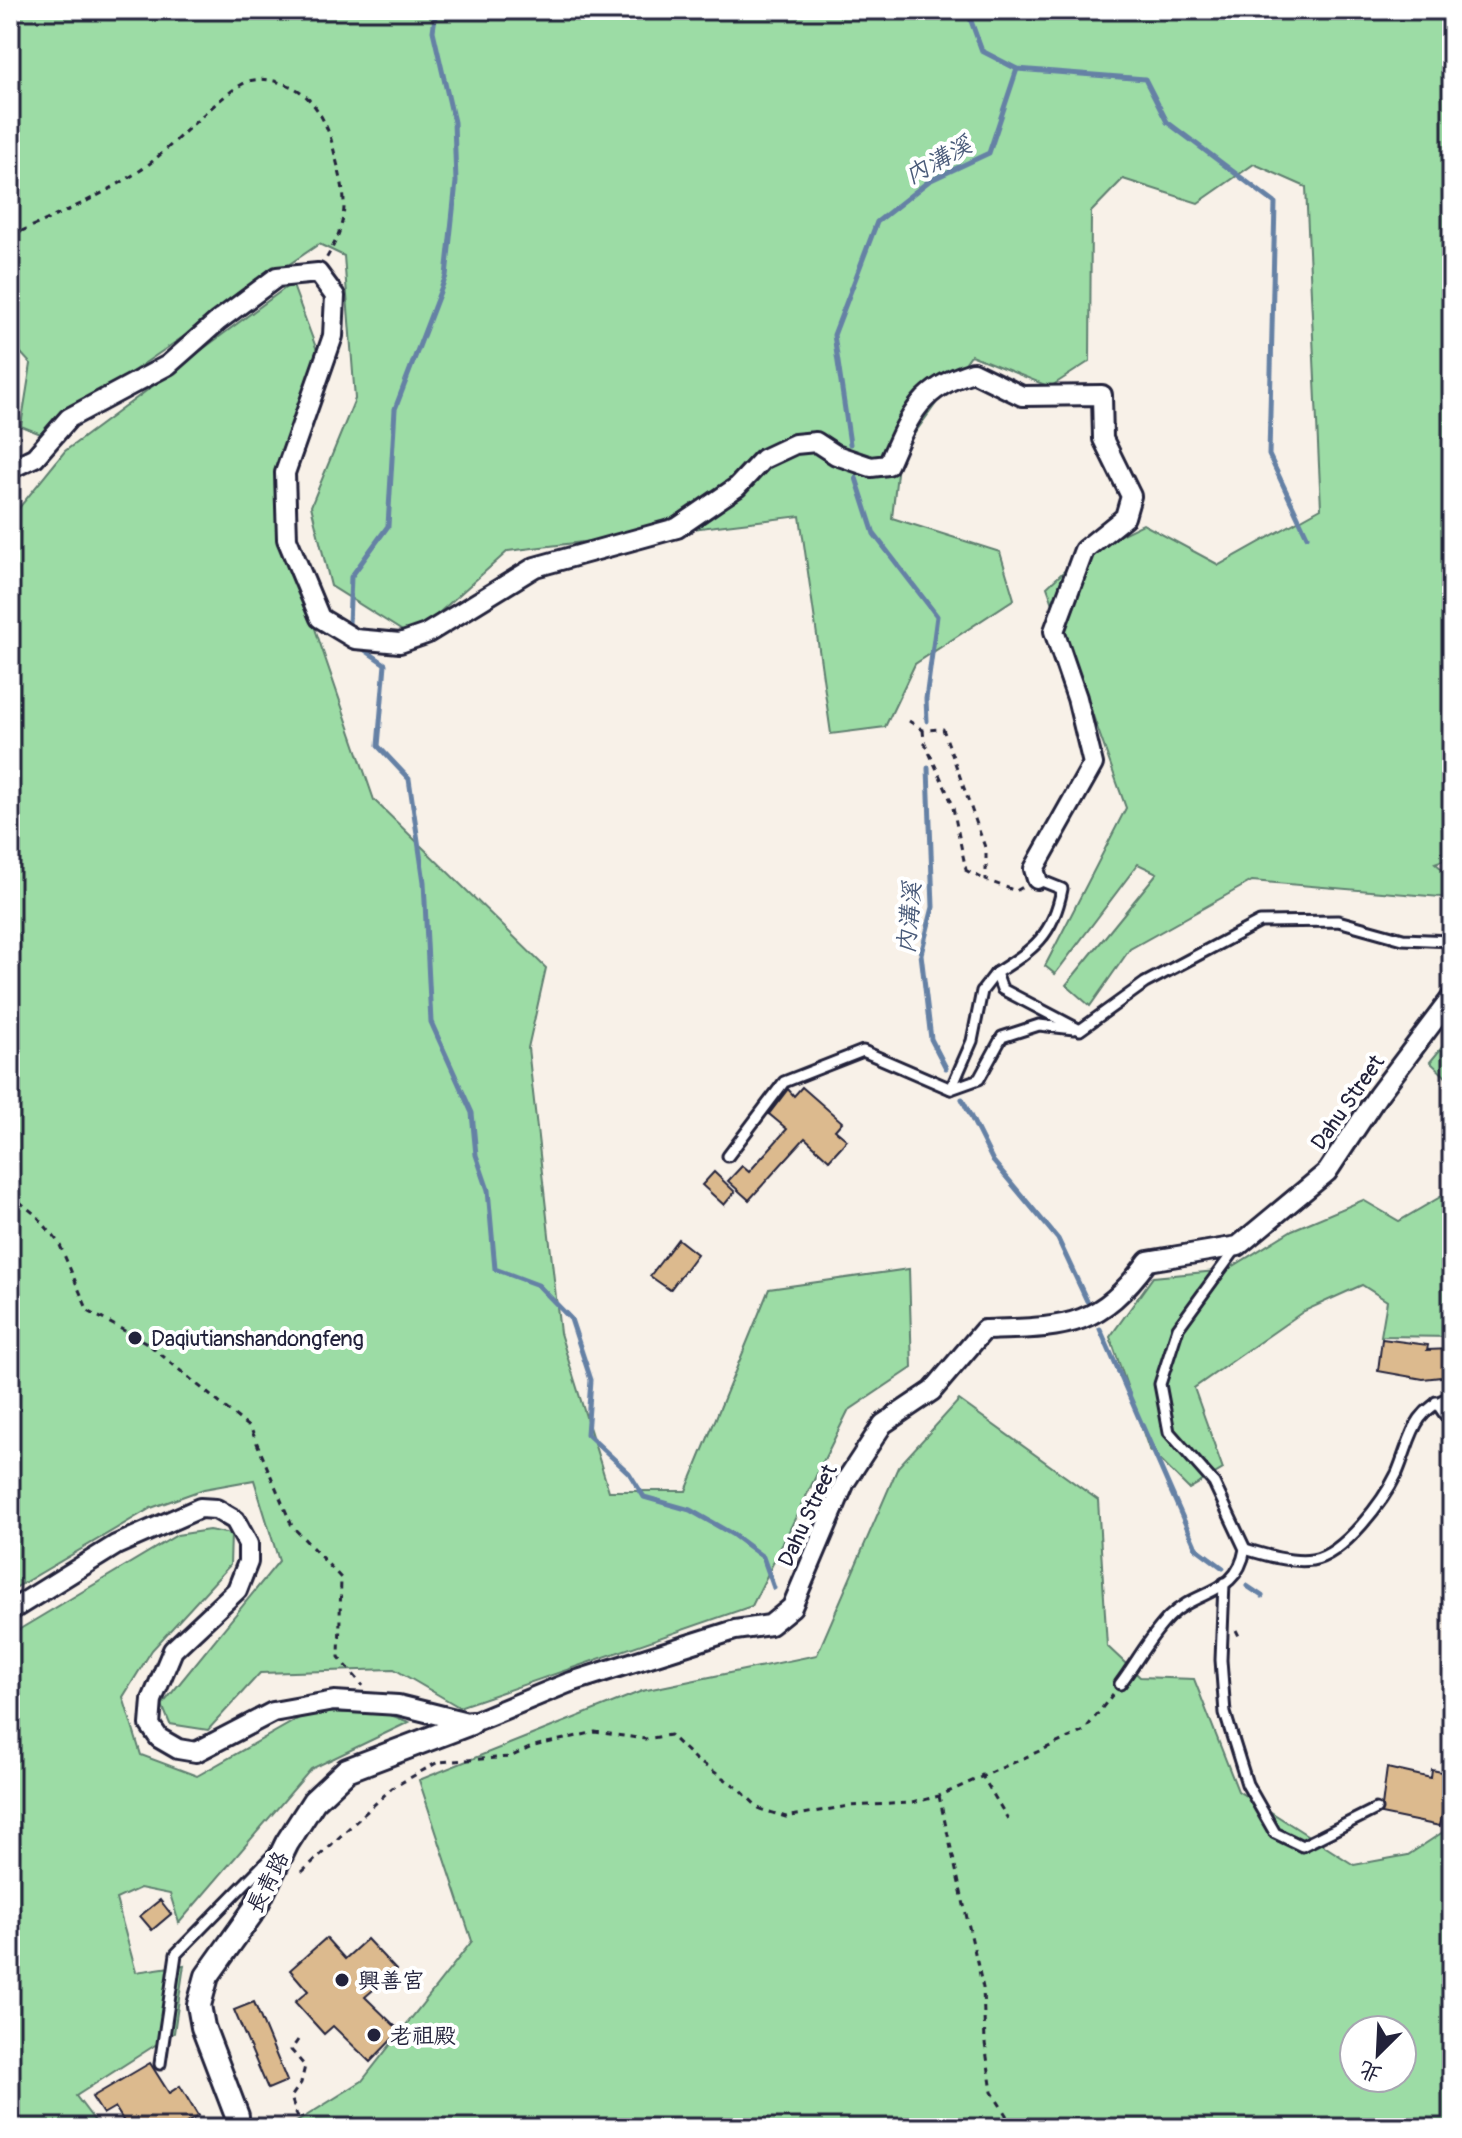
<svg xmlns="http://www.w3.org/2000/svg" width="1462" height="2138" font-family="Pangolin,'LXGW WenKai TC',sans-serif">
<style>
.green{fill:#9cdca5;stroke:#5f7f70;stroke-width:2;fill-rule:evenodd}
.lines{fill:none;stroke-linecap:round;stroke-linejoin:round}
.stream{stroke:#6581a5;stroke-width:5}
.building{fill:#dcba8e;stroke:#22223b;stroke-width:2}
.service-casing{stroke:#22223b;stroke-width:15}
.minor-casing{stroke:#22223b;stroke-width:24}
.tertiary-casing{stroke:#22223b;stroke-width:28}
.path{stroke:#22223b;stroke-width:3;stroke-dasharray:6 6;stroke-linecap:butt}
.service{stroke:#fff;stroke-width:9}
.minor{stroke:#fff;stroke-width:18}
.tertiary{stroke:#fff;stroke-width:22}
.poi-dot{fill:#22223b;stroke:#fff;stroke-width:3}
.labels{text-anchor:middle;stroke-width:8;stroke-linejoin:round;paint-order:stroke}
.street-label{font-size:22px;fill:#22223b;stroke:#fff}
.poi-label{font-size:22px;fill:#22223b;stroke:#fff;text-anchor:start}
.water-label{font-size:24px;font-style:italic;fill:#495a79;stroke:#fff}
</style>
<rect width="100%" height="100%" fill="#f8f1e8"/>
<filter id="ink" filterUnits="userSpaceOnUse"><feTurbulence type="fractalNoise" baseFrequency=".0125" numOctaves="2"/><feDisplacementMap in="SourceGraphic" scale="16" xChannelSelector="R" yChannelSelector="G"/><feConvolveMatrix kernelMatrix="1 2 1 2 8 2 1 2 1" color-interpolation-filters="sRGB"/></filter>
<g filter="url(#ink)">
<!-- green -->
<g class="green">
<path d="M10,10H1452V857L1435,863L1452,878V898L1252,881L1130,949L1090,1006L1066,985L1157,873L1138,864L1055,974L1045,966L1126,808L1047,587L1085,552L1143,524L1219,565L1321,508L1306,187L1254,164L1198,203L1123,179L1091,212L1090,361L1050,387L971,355L899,455L892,518L1000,552L1014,599L915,664L885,727L831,734L800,516L508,551L412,637L331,586L311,506L355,399L344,256L319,244L41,434L21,426L31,364L10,341Z"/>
<path d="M292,283L318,353L278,521L374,800L546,968L528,1048L560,1333L609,1491H686L769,1289L909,1269L912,1368L848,1411L752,1606L459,1707L394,1669L260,1673L208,1730L170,1724L162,1705L279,1561L254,1480L204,1489L151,1508L10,1591V519L65,451Z"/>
<path d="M1452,1035V1083L1430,1062Z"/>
<path d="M1452,1185V1337L1381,1336L1387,1301L1362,1285L1304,1311L1194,1388L1223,1469L1189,1489L1149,1449L1110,1337L1153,1277L1227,1270L1292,1230L1363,1200L1399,1221L1447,1193Z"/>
<path d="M959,1400L1098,1500L1107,1646L1140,1677L1194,1679L1238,1791L1354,1865L1408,1855L1452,1826V2128H287L362,2081L472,1941L419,1780L642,1691L817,1655L898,1467ZM1354,2030H1402V2078H1354Z"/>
<path d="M209,1530L231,1534L230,1565L152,1650L123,1697L141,1755L197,1776L310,1712L388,1714L409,1722L311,1769L179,1923L170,1894L140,1888L116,1899L136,1972L184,1965L174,2033L76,2096L100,2128H10V1635L177,1535Z"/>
</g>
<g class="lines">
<!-- stream -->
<g class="stream">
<path d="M967,10L982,51L1017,69L1145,79L1167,122L1275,203L1269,455L1307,536"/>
<path d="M850,444L834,335L877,222L929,181L989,153L1017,69"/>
<path d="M856,478L874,534L937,616L926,699L927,721"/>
<path d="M349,624L351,577L388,526L395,409L446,276L456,182L454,122L433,31L436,10"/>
<path d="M362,648L385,664L378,746L409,779L424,882L431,1022L472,1113L476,1155L488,1190L495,1269L538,1285L571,1319L591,1380L587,1434L629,1473L644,1497L690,1510L732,1534L763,1557L774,1588"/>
<path d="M928,768L933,907L921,954L931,1039L946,1068"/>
<path d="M962,1099L993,1161L1058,1239L1087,1301"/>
<path d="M1100,1329L1196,1548L1223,1568"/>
<path d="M1247,1586L1262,1596"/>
</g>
</g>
<!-- building -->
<g class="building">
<path d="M802,1087L842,1122L835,1130L847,1140L829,1160L805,1138L749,1200L728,1181L742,1166L749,1172L787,1129L769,1114L788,1089L794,1096Z"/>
<path d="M714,1172L735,1192L724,1205L702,1185Z"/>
<path d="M678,1239L697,1254L670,1290L650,1276Z"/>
<path d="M1382,1339L1428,1345L1427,1350L1452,1349L1450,1376L1423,1379L1378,1371Z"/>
<path d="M1387,1768L1431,1778L1432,1770L1451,1774L1440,1826L1381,1814Z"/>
<path d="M160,1900L171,1914L152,1930L140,1916Z"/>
<path d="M326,1938L345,1959L367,1939L396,1970L365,1997L400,2031L370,2062L333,2026L324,2034L295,2002L308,1991L290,1970Z"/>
<path d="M254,2002L287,2081L268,2089L234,2010Z"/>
<path d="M150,2063L169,2093L180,2086L198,2116L178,2128H128L115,2107L103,2114L92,2097Z"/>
</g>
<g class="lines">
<!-- service casing -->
<g class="service-casing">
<g id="service">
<path d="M1037,879L1062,889C1053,936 1034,949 996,973L1002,989L1080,1030L1145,983L1260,922L1338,921L1403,939L1452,941"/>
<path d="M951,1089L972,1041L982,991L996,973"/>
<path d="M728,1156L784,1082L863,1051L951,1089L979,1079L1002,1037L1039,1025L1074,1029"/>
<path d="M1237,1247L1178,1328L1160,1384L1169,1432L1214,1483L1245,1549"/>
<path d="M1436,1402L1452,1425"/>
<path d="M1224,1583L1221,1660L1225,1713L1247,1784L1275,1833L1302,1846L1376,1809"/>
<path d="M1120,1684C1136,1663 1150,1636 1169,1617C1198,1588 1237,1596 1245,1549C1265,1555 1291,1563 1312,1560C1344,1555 1384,1500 1397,1473C1412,1438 1411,1411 1452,1396"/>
<path d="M160,2064L176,1954L272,1856"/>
</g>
</g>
<!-- minor casing -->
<g class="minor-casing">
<g id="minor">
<path d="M10,469L35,457L69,418L168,365L218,321L277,277L318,273L335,296L333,336L285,473L287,539L320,618L355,639L400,643L426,634L535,567L677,528L737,487L763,459L795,444L816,442L836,455L871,467L888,465C909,417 919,388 973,372L1022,396L1102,395L1103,439L1131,496L1125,517L1084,550L1054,631L1077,698L1093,764L1034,869L1037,879"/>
<path d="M10,1611L116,1545L200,1508L216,1509L235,1520L248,1544V1562L237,1590L173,1650L152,1700L150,1725L159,1738L178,1749L196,1752L273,1712L334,1701L398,1705L471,1723L568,1683L735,1630L770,1625L792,1607L845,1482L883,1424L932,1391L984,1330C1065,1327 1097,1330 1148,1261L1238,1246L1327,1172L1378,1095L1452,997"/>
</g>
</g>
<!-- tertiary casing -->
<g class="tertiary-casing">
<path id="tertiary" d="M237,2128V2116L203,2027L199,2005L207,1976L254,1910L287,1843L314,1801L347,1770L471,1723"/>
</g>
<!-- path -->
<g class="path">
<path d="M10,236C54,217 100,197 141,170C168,152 223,90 249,81C263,77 277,81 290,86C312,95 326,121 332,143C344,192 354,212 326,259"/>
<path d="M909,721L923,730L943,729L986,850V880L1016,891L1023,887"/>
<path d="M923,730L924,741L952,803L966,870"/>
<path d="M965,870L986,880"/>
<path d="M10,1194L37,1216L59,1243L88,1311L147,1343L251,1429L292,1526L341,1578L339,1657L363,1686"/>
<path d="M1236,1630L1240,1638"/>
<path d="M981,1774L1008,1819"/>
<path d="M939,1796L983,1988L985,2043L992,2092L1014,2128"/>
<path d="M302,1872L392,1788L438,1762L510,1757L534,1746L595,1732L645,1739L670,1735L695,1759L738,1788L760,1809L786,1817L848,1806L912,1803L939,1796L1084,1731L1113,1694"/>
<path d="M298,2040L291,2050L305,2066L301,2083L291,2097L301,2128"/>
</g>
<!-- service -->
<use href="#service" class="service"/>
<!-- minor -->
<use href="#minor" class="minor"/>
<!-- tertiary -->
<use href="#tertiary" class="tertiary"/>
</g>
</g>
<!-- markers -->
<g class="poi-dot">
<circle cx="135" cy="1338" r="8"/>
<circle cx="342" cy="1980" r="8"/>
<circle cx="374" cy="2035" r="8"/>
</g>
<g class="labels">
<!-- street labels -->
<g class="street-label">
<text transform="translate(1347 1102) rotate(-55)" y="8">Dahu Street</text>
<text transform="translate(807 1515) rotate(-65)" y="8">Dahu Street</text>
<text transform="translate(267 1882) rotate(-63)" y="8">長青路</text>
</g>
<!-- poi labels -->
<g class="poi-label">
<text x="151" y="1346">Daqiutianshandongfeng</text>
<text x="358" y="1988">興善宮</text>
<text x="390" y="2043">老祖殿</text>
</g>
<!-- water labels -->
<g class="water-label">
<text transform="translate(938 160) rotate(-29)" y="8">內溝溪</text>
<text transform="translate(909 918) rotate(-85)" y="8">內溝溪</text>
</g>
</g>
<!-- margin -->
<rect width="1462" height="2138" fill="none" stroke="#fff" stroke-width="40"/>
<rect x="20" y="20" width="1422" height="2098" fill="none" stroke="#22223b" stroke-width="3" filter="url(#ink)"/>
<!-- north arrow -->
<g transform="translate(1378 2054) rotate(204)"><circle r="38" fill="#ffffff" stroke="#a7a7b1" stroke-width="2"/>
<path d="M0-6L14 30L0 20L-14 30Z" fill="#22223b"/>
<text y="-12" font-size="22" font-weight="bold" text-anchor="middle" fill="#22223b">北</text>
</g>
</svg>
